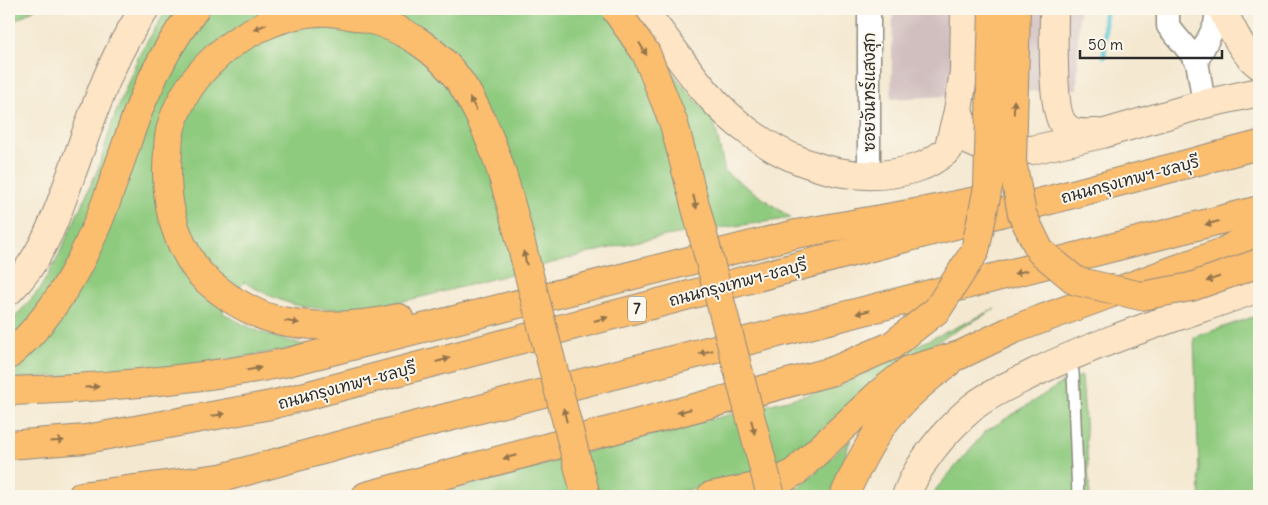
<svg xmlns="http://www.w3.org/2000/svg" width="1268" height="505" font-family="Delius,'Playpen Sans Thai',sans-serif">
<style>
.industrial{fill:#d1bfbf}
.green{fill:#8fcb7f;stroke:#5d7b55}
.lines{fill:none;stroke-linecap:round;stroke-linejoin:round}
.stream{stroke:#5dc8d6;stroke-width:5.5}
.service-casing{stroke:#908a7e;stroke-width:14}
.minor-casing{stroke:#908a7e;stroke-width:25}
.secondary-casing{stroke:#908a7e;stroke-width:30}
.motorway-casing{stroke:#908a7e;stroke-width:30}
.service{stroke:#fff;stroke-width:11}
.minor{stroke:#fff;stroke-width:22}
.secondary{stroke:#fde5c5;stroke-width:28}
.motorway{stroke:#fbbd6e;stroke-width:28}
.motorway-bridge-casing{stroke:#908a7e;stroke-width:30;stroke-linecap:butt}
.motorway-bridge{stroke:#fbbd6e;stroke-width:28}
.oneway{fill:#93744c}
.labels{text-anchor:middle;stroke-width:4;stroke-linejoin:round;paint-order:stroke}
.shield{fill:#fbf7ec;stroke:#696865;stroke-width:1}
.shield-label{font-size:15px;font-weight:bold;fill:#2b2b2b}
.street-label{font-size:16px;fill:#2b2b2b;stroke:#fbf7ec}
</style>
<rect width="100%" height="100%" fill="#fbf7ec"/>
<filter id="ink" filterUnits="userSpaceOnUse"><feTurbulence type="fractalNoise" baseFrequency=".02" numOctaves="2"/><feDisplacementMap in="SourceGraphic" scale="10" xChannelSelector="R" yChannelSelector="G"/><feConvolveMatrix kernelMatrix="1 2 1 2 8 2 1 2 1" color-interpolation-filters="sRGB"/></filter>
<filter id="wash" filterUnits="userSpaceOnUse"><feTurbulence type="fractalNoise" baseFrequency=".0096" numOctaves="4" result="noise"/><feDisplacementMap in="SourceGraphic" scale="20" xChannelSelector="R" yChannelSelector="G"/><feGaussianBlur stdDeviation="1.12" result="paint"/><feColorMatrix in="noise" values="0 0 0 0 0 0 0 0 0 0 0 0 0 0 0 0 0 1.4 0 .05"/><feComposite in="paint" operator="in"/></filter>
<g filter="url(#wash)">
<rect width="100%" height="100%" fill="#f4e8d0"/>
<!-- industrial -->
<path class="industrial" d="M893,9H1079L1077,89L891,99Z"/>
<!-- green -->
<g class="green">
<path d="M9,9H35L9,24Z"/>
<path d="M167,9H630L679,81L714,121L725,172L791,218C736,227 681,231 626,244C572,257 519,272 465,286C410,300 352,317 296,305C277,300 261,292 244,282L222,312C253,332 274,337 309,346L174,368L9,379V324L39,290L56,261L98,169L113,120L139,55Z"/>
<path d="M995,309L916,353L851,401L808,443L781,461L716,484L660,496H434L611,445L838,387L916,346Z"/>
<path d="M1259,315V496H1200L1194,337Z"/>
<path d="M1082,376L1090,496H934L936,489L985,432L1062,383Z"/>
<path d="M851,439L830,496H765L799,488Z"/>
</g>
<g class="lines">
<!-- stream -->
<path class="stream" d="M1104,56L1105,9"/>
</g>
</g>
<g filter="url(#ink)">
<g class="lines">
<!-- service casing -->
<g class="service-casing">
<path id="service" d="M1073,372L1078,496"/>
</g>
<!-- minor casing -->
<g class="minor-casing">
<g id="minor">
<path d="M869,9V176"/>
<path d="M1168,9V26L1197,61"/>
<path d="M1204,104L1197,61L1215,25L1217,9"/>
</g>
</g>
<!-- secondary casing -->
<g class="secondary-casing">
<g id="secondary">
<path d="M642,9C665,36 684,67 707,93C758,153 845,194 922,166C931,163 940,156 948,150L958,111L964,71L965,9"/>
<path d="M1054,9C1054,31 1051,111 1064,125C1072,135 1085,133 1097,133"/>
<path d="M1222,9C1232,28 1241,52 1259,65"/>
<path d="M958,111L969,141L983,147L1032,150L1102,134L1204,104L1259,92"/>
<path d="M9,291C41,261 57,215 71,175C92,119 109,58 145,9"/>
<path d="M906,496C919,461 946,430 974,406C992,392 1014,383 1034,373C1106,338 1184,315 1259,288"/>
</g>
</g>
<!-- motorway casing -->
<g class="motorway-casing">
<g id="motorway">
<path d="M231,299C244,307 258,315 273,319C314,329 358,327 399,318"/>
<path d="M9,355C63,308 92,244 115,177C125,150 133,121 145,95C158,64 175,35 195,9"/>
<path d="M9,391C101,388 193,380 284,363L796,234L926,211L986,199"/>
<path d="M9,445L86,439L271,405L1259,145"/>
<path d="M82,496L221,478L359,440L1259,210"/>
<path d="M366,496L833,371"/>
<path d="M711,496L776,483L795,472L881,392L909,370L960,355L1012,330L1223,252L1259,231"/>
<path d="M844,496C856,469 872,436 892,413C908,395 927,378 947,364"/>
</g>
</g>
<!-- service -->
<use href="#service" class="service"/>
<!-- minor -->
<use href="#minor" class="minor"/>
<!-- secondary -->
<use href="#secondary" class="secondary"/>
<!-- motorway -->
<use href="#motorway" class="motorway"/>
<!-- motorway-bridge casing -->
<g class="motorway-bridge-casing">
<g id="motorway-bridge">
<path d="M615,9L646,53L674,124L771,496"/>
<path d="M1016,9L1012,161L1022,214L1040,251L1076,281L1141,296L1191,287L1259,263"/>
<path d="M231,299C220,291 206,282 197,270C171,234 164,195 168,152C168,144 169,135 171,127C184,81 223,43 266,25C285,17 309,11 329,12C342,13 355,16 368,19C404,28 440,52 461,83C499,141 513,213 530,279C549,352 567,424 586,496"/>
<path d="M833,371L891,346L937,310L975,251L988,187L993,9"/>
</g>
</g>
<!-- motorway-bridge -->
<use href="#motorway-bridge" class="motorway-bridge"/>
</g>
<!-- one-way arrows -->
<defs><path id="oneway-solid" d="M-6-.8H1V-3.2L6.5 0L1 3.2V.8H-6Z" transform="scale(1.25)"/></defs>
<g class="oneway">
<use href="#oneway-solid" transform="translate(260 27) rotate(157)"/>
<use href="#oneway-solid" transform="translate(643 49) rotate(59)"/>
<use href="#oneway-solid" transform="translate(473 104) rotate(-118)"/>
<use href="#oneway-solid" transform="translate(1014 107) rotate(-89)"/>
<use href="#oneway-solid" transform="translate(695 202) rotate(76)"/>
<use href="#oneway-solid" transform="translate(1212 223) rotate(165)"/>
<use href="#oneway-solid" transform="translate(525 258) rotate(-104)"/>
<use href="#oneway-solid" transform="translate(1021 272) rotate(166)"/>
<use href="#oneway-solid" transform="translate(1213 279) rotate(161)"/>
<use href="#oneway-solid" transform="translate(863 312) rotate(166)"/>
<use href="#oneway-solid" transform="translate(601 319) rotate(-15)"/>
<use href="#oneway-solid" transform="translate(292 322) rotate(9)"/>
<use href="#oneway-solid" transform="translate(706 352) rotate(166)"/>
<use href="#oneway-solid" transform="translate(443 360) rotate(-15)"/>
<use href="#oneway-solid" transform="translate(254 369) rotate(-10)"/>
<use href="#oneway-solid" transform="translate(92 387) rotate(-4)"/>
<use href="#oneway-solid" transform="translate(684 411) rotate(165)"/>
<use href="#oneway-solid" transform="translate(218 415) rotate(-10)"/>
<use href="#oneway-solid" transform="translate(565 415) rotate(-104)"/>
<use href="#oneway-solid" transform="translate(753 427) rotate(76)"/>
<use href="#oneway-solid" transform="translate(57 441) rotate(-4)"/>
<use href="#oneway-solid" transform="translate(510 457) rotate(165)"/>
</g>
</g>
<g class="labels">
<!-- shield labels -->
<rect class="shield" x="628" y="296.5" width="18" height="25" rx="4"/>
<g class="shield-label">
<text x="637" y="314">7</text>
</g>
<!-- street labels -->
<g class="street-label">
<text transform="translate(869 92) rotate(-90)" y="6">ซอยจันทร์แสงสุก</text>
<text transform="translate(1130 179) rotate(-15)" y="6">ถนนกรุงเทพฯ-ชลบุรี</text>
<text transform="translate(738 282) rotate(-15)" y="6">ถนนกรุงเทพฯ-ชลบุรี</text>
<text transform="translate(347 385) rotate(-15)" y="6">ถนนกรุงเทพฯ-ชลบุรี</text>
</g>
</g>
<!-- margin -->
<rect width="1268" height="505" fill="none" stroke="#fbf7ec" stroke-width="30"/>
<!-- scale -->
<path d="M1080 50v8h142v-8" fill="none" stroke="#2b2b2b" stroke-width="2.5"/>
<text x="1088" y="50" font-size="15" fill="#2b2b2b" stroke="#fbf7ec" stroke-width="4" paint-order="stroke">50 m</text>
</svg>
